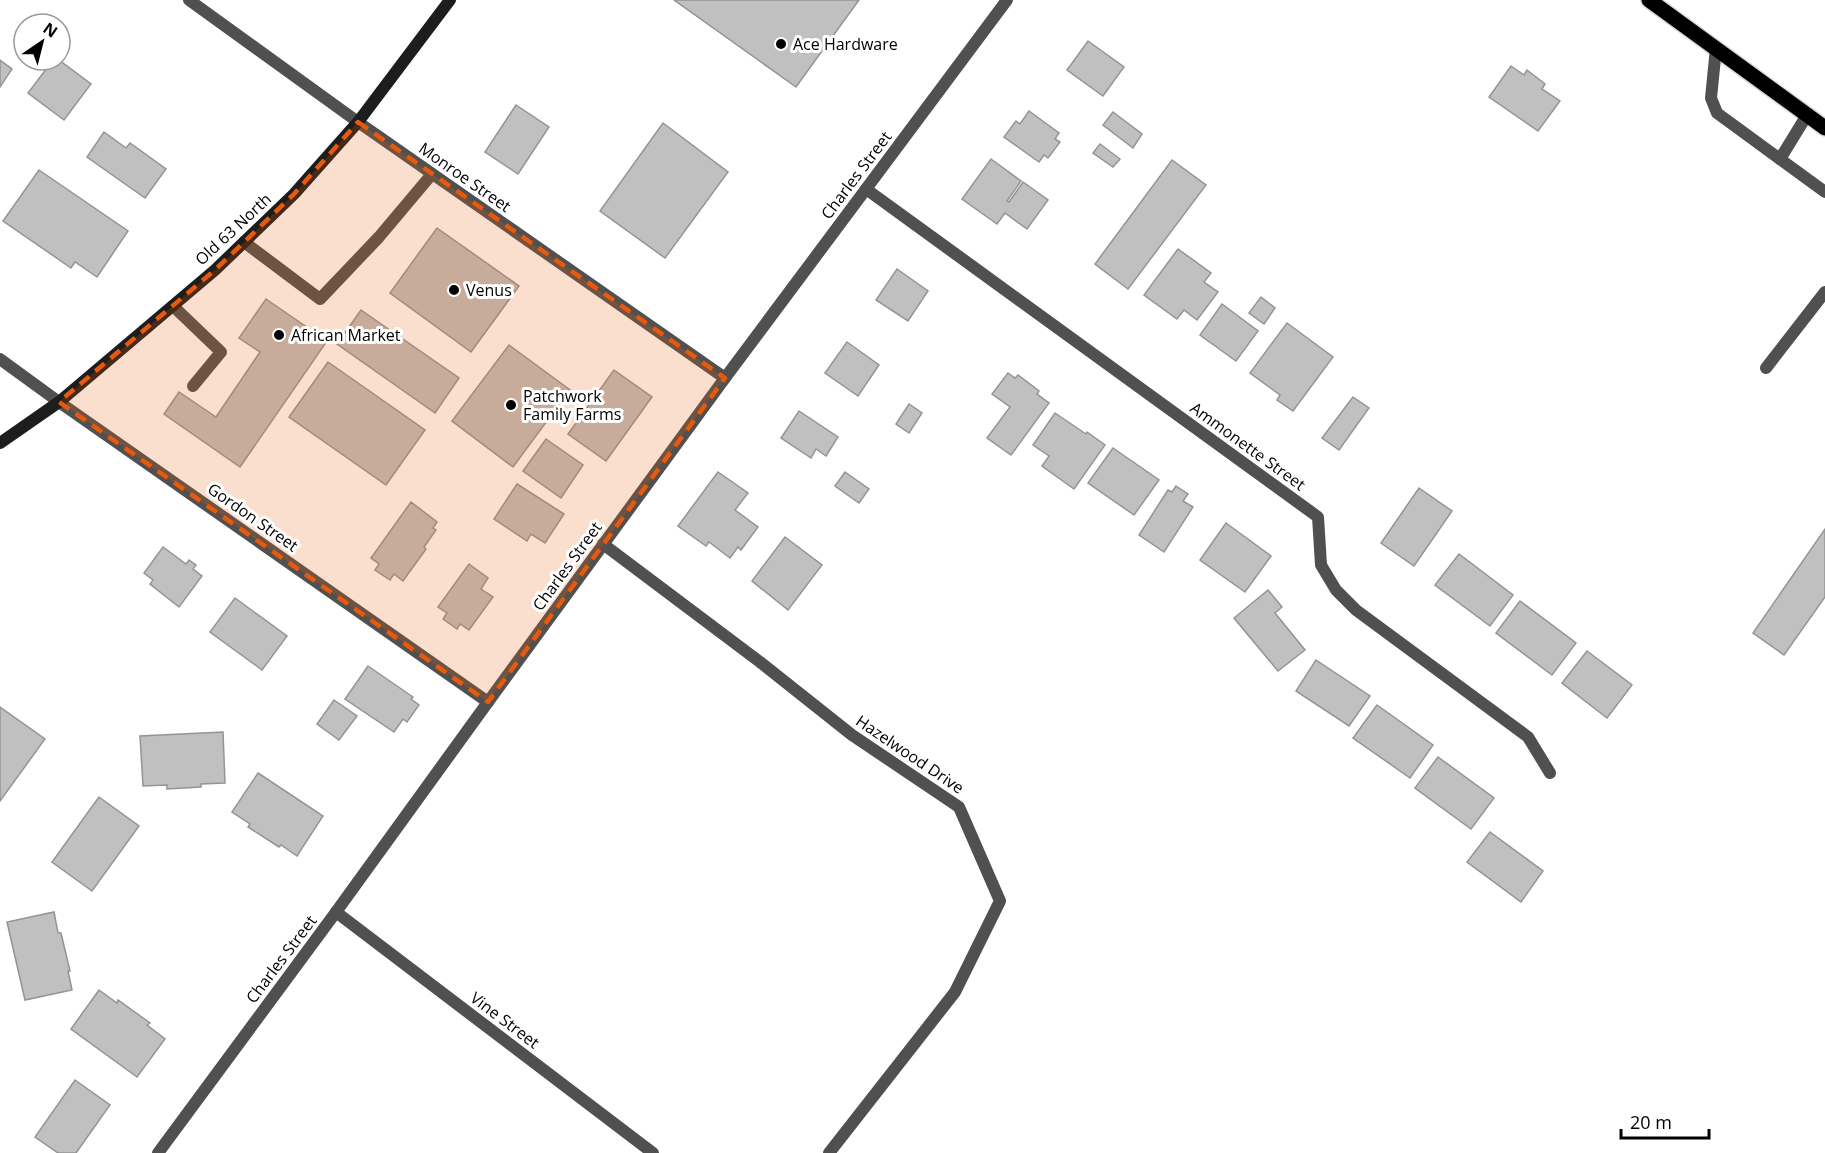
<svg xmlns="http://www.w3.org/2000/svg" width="1825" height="1153" font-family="'Open Sans',sans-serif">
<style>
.building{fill:#c0c0c0;stroke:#949494;stroke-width:1.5}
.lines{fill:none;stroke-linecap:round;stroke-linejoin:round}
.primary-casing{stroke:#dbdbdb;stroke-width:18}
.service{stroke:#505050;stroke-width:12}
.minor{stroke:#505050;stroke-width:12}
.secondary{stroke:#1d1d1d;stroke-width:12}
.primary{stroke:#000;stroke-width:15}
.marked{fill:#e8590c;fill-opacity:0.2;stroke:#e8590c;stroke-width:4.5;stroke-dasharray:12 8;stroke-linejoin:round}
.poi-dot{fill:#000;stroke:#fff;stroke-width:2}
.labels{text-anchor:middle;stroke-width:6;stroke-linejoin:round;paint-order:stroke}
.poi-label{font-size:16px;fill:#000;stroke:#fff;text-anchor:start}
.street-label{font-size:16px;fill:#000;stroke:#fff}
</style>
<rect width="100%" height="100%" fill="#fff"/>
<!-- building -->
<g class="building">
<path d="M674,0H859L796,87Z"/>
<path d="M1088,41L1124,67L1103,96L1067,70Z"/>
<path d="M0,60L12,69L0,87Z"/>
<path d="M53,60H59L91,84L64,120L28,93Z"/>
<path d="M1511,66L1524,75L1527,70L1545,84L1542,89L1560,101L1538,131L1489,97Z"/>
<path d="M516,105L549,127L518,174L485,152Z"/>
<path d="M1029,111L1059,133L1055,139L1060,142L1048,158L1044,155L1039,162L1004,137L1016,121L1020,124Z"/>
<path d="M1113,112L1142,134L1133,148L1103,125Z"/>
<path d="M663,123L728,172L665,258L600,211Z"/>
<path d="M104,132L126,148L130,143L166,169L145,198L87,157Z"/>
<path d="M1100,144L1120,159L1113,167L1093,153Z"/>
<path d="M991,159L1021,181L1007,201L1009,202L1023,182L1048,200L1027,229L1005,213L997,224L962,199Z"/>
<path d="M1172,160L1206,185L1128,289L1095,264Z"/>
<path d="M39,170L128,231L97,277L75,262L71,268L3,221Z"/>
<path d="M437,228L519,286L471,352L390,293Z"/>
<path d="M1178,249L1211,273L1204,282L1218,292L1197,320L1184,310L1177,319L1144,295Z"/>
<path d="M897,269L928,291L908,321L876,300Z"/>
<path d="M1261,297L1275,308L1264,324L1249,313Z"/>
<path d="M266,299L327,341L240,467L164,414L179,392L216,417L260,352L239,338Z"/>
<path d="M1222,304L1258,331L1236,361L1200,335Z"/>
<path d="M361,310L459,378L435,413L337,344Z"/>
<path d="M1287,323L1333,357L1293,411L1277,400L1280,395L1250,373Z"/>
<path d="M847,342L879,365L858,396L825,373Z"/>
<path d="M509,345L570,390L513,467L452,421Z"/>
<path d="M328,362L425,430L386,485L289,417Z"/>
<path d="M614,370L652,397L606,461L568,434Z"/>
<path d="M1008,373L1015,378L1018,375L1039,391L1037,394L1049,403L1011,455L987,438L1010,407L992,394Z"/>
<path d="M1353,397L1369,408L1339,450L1322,438Z"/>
<path d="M909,404L922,413L909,433L896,424Z"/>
<path d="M799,411L838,437L826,456L816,449L811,458L781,438Z"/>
<path d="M1055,413L1086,434L1087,432L1105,445L1074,489L1042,466L1049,456L1033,445Z"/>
<path d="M546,439L583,465L561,498L523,471Z"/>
<path d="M1113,448L1159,480L1134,515L1088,483Z"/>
<path d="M718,472L748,493L735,510L758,527L741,550L738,547L730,558L709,542L706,546L678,526Z"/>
<path d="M845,472L869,489L859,503L835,486Z"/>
<path d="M517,484L564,514L545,543L531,534L527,541L494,519Z"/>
<path d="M1176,486L1188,494L1183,501L1193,507L1164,552L1139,535L1168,490L1172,492Z"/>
<path d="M1419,488L1452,511L1414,566L1381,543Z"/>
<path d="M411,502L437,522L433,528L436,530L424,547L426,549L403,581L394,574L390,580L375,570L379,564L371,558Z"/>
<path d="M1226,523L1271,556L1245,592L1200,560Z"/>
<path d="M1825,529V597L1784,655L1753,633Z"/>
<path d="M785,537L822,565L788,610L752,581Z"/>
<path d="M163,547L186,564L189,560L196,565L193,569L202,576L179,607L150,584L153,580L144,573Z"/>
<path d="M1459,554L1513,595L1490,626L1435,585Z"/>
<path d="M469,564L488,578L481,589L493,597L469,630L460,624L457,629L443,619L447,613L438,607Z"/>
<path d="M1268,590L1282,607L1275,613L1305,650L1278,671L1234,618Z"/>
<path d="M235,598L287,636L262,670L210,632Z"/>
<path d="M1520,601L1576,643L1552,675L1496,633Z"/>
<path d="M1587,651L1632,685L1607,718L1562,683Z"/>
<path d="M1316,660L1370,696L1349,726L1296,691Z"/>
<path d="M368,666L413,697L411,699L419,705L407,722L403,719L394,732L345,699Z"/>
<path d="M334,700L357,716L339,740L317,724Z"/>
<path d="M1377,705L1433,745L1410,778L1353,738Z"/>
<path d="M0,707L45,739L0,801Z"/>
<path d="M223,732L225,783L201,784V787L167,789V785L143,786L140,736Z"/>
<path d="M1438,757L1494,798L1471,829L1415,788Z"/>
<path d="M258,773L323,816L297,856L281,845L279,847L248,827L250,824L232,812Z"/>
<path d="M99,797L139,826L92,891L52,862Z"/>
<path d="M1490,832L1543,871L1521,902L1467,862Z"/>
<path d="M54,912L58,933H61L70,971H68L72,990L25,1000L7,922Z"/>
<path d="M99,990L117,1003L118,1000L150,1023L147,1025L165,1039L137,1077L71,1029Z"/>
<path d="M75,1080L110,1105L76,1153H58L35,1137Z"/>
</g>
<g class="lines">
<!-- primary casing -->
<g class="primary-casing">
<path id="primary" d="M1649,0L1825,128"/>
</g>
<!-- service -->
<g class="service">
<path d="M1716,48L1711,98L1717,113L1825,192"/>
<path d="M1780,159L1807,115"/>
<path d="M244,242L320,299L379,237L432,174"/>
<path d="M173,306L221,352L193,386"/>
<path d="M1766,368L1825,292"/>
</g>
<!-- minor -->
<g class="minor">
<path d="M189,0L358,122L725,378"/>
<path d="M866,189L1318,517L1321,565L1336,590L1356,610L1528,737L1550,773"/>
<path d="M0,359L59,402L488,702"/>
<path d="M603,544L760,662L852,735L959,807L1000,901L955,992L829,1153"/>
<path d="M336,912L653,1153"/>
<path d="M158,1153L336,912L488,702L725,378L1007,0"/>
</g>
<!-- secondary -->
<path class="secondary" d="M0,443L59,402L215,270L294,194L358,122L450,0"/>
<!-- primary -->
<use href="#primary" class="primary"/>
</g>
<!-- marked area -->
<path class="marked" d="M358,122L725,378L488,702L59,402L215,270L294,194Z"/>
<!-- markers -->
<g class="poi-dot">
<circle cx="781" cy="44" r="6"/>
<circle cx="454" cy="290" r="6"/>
<circle cx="279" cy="335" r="6"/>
<circle cx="511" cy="405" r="6"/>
</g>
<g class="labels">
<!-- poi labels -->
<g class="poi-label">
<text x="793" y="50">Ace Hardware</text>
<text x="466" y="296">Venus</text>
<text x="291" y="341">African Market</text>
<text x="523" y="402">Patchwork<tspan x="523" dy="18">Family Farms</tspan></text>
</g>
<!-- street labels -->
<g class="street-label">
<text transform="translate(856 175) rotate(-53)" y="6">Charles Street</text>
<text transform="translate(465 177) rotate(35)" y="6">Monroe Street</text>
<text transform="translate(233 229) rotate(-43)" y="6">Old 63 North</text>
<text transform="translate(1248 446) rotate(36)" y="6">Ammonette Street</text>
<text transform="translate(253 517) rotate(35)" y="6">Gordon Street</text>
<text transform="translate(567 566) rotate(-54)" y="6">Charles Street</text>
<text transform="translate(910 754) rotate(34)" y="6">Hazelwood Drive</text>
<text transform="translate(281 959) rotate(-53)" y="6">Charles Street</text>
<text transform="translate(505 1020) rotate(37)" y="6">Vine Street</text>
</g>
</g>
<!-- north arrow -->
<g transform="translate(42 42) rotate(35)"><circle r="28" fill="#ffffff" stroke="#999999" stroke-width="1.5"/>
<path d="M0-4.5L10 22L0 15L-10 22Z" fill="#000000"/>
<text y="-9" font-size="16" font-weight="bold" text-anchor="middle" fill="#000000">N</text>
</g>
<!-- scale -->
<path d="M1621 1129v9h88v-9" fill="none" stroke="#000000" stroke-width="3"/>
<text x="1630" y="1129" font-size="18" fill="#000000" stroke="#ffffff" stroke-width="4.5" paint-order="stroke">20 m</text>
</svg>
